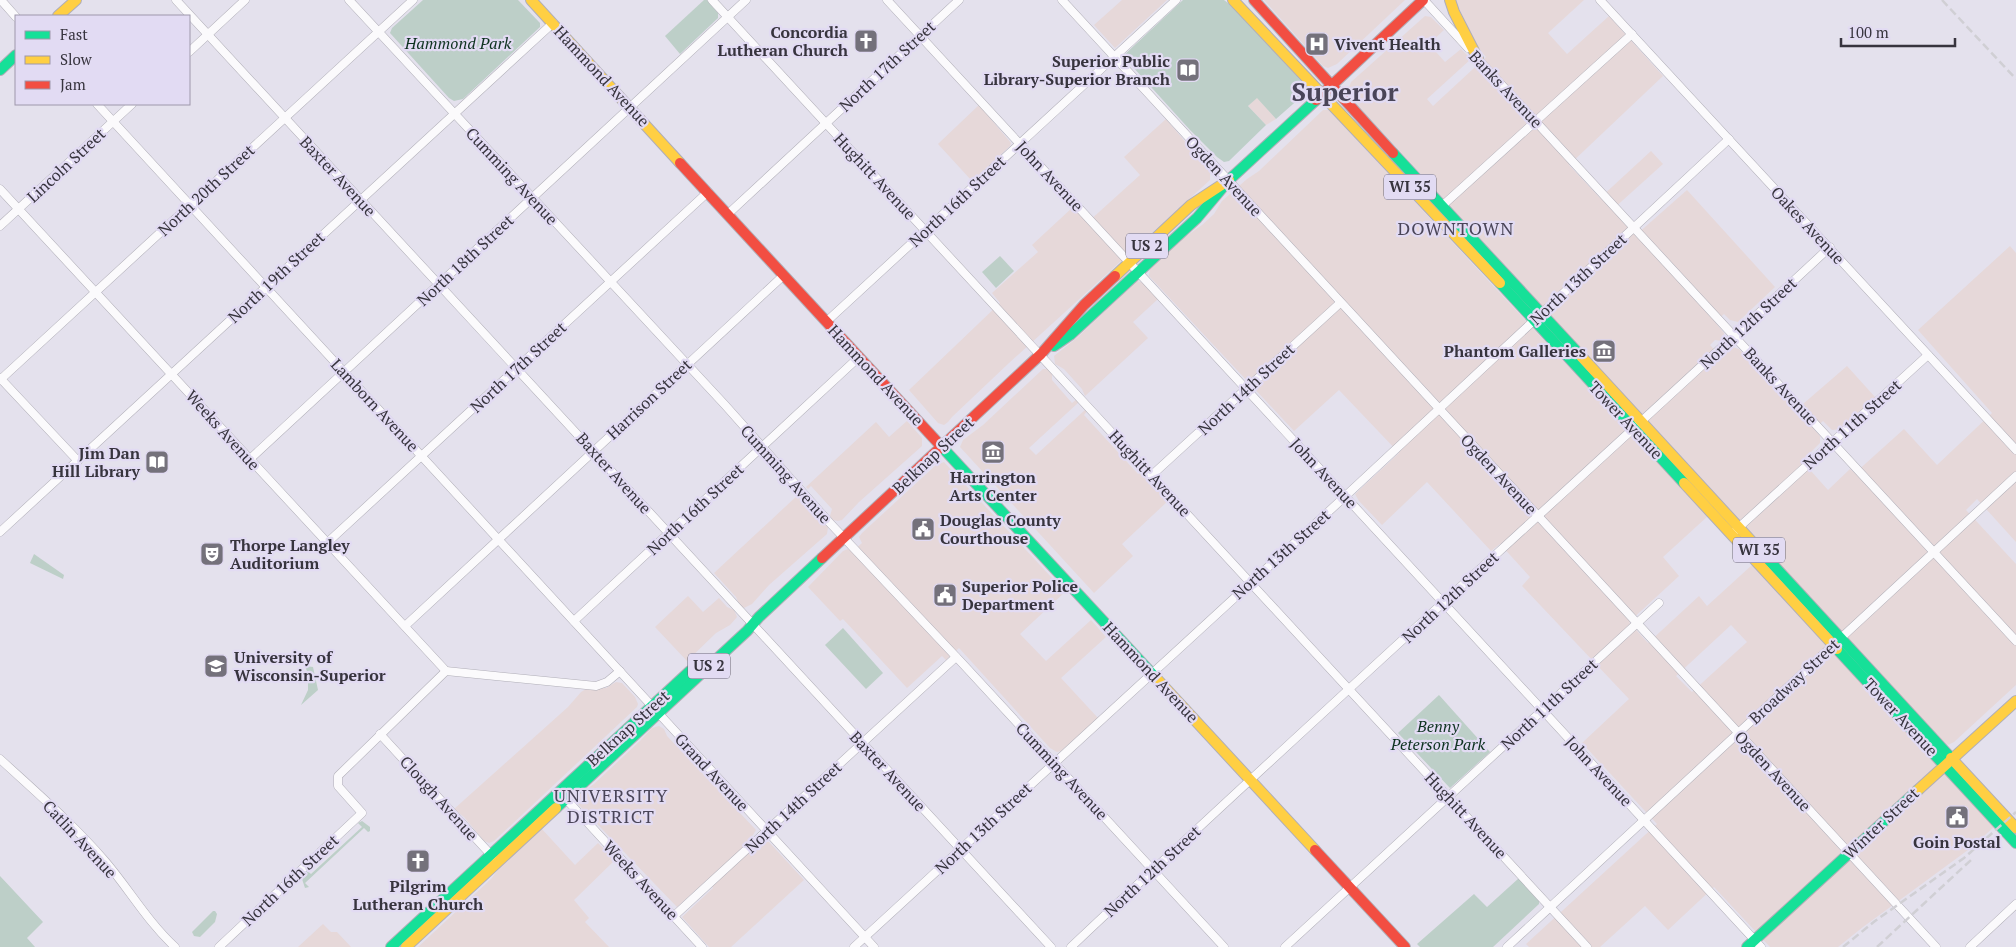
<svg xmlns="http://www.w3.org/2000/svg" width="2016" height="947" font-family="'PT Serif',serif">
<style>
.commercial{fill:#e6d8d9;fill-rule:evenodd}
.green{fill:#bdcfc8}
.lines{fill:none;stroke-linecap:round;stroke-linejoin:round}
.street-casing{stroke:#b0aeb7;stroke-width:9}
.fast-casing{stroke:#b0aeb7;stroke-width:12}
.slow-casing{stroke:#b0aeb7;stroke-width:12}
.jam-casing{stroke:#b0aeb7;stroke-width:12}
.street{stroke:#fbfafc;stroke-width:8}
.fast{stroke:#16e098;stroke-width:10}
.slow{stroke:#ffcf43;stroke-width:10}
.jam{stroke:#f24e42;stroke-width:10}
.rail{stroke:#d0cfd4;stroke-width:2.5;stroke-dasharray:8 4;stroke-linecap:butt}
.labels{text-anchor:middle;stroke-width:4.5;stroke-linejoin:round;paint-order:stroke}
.shield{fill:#e2dbf3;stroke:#6a6674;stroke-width:1}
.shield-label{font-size:15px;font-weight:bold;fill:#37343e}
.poi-label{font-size:16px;font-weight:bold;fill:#37343e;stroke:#e2dbf3;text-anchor:start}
.park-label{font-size:16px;font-style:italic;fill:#0d321f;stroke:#e2dbf3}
.street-label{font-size:16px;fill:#37343e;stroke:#e2dbf3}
.neighbourhood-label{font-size:18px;letter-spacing:1px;fill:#4a4558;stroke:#e2dbf3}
.town-label{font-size:26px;font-weight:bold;fill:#4a4558;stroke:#e2dbf3}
</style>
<rect width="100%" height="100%" fill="#e4e1ed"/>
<!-- commercial -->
<g class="commercial">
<path d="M1122,0H1167L1115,48L1094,25Z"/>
<path d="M1264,0H1405L1337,64L1328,68L1323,66Z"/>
<path d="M1455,0H1584L1548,33L1567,54L1609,16L1663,76L1569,165L1600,198L1651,151L1663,164L1612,210L1636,235L1687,190L1775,287L1738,322L1730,320L1724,314L1715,322L1724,333V338L1722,341L1715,340L1710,345L1721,357L1732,347L1739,349L1796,410L1847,366L1875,397L1842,429L1832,430L1823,421L1814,429L1820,436V443L1802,461L1828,490L1850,469L1855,473L1904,429L1937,465L1992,413L1918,330L2010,246L2016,253V542L1977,499L1966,510L2016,564V685L1954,742L1948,745L1943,741L1351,98L1348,90L1351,82L1425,16L1431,17L1444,30L1429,44L1445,62L1461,49L1471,59L1427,99L1433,106L1486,57L1477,46Z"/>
<path d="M1257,97L1276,119L1266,125L1248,106Z"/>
<path d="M979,105L1011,143L1010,146L972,181L938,144Z"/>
<path d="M1323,110H1329L1708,516L1663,557L1679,576L1629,622L1648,643L1699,596L1707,606L1752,565L1994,827L1968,850L1863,927L1838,947H1770L1714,887L1668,930L1645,906L1600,947H1529L1526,944L1657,824L1582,743L1629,699L1522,586L1530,577L1500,544L1491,551L1427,482L1382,525L1359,501L1355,494L1399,453L1339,390L1294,431L1149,276L1150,269L1185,237L1202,225L1214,214L1222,201L1247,179L1259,171ZM1731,625L1747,642L1692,692L1676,676Z"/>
<path d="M1166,119L1210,171V180L1009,363L952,417L948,422L944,425L938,423L909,390L1000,303L992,293L1038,252L1032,245L1073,207L1088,222L1140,175L1124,157Z"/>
<path d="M1137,281L1144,283L1158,299L1133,322L1148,338L1085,396L1082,389L1064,369L1055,364L1054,356L1077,338Z"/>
<path d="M1043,369H1048L1052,373V380L1072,403L1077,399L1079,402L1029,448L1036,455L1086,409L1087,411L1084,415L1138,474L1142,471L1169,500L1122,544L1133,556L1094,593L960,447L963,440L983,425Z"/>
<path d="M907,421L922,438V446L859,502L842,520L838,521L833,520L830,516L832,509L811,486L808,489L806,487L876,422L889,437Z"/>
<path d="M944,462L1065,592L1020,634L1046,661L1091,620L1106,637L1061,678L1098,718L1061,751L1057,752L1050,748L959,648L946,660L942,656L907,688L843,619L840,621L808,587L843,551L848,549L852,552L862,543L859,537L862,533L936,465Z"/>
<path d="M799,494L806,506L818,520L828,527L827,534L769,585L752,604L744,608L740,606L736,597L714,573Z"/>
<path d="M688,596L703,612L719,598L727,607L734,610L737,617L730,625L716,633L687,661L655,627Z"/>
<path d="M616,682L622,683L635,697L638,704L637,707L494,841L489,843L484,841L464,817L454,809L568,707L581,692L586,689L606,688Z"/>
<path d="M659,726L664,729L667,736L756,830L748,843L677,907L577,803L578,798L581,793L594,784L640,741L652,728Z"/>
<path d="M541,828L575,865L598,843L615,860L574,900L589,918L585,922L609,947H418L491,879L501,866Z"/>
<path d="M762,841L769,842L804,880L731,947H709L682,917L713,888L712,886Z"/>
<path d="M323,924L331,932H337L351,947H298Z"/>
</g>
<!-- green -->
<g class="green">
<path d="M423,0H518L540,23V27L463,99L454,101L449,98L390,33L392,28Z"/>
<path d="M704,0H707L718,13V18L680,54L665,36Z"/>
<path d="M1183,0H1224L1233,7L1304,84V93L1301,97L1276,119L1257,98L1248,106L1266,125L1229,161L1224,162L1217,157L1190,130L1123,56Z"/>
<path d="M1000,256L1014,271L996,288L982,272Z"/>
<path d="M34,554L64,575L63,579L30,563Z"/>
<path d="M843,628L883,673L866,689L825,645Z"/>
<path d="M305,666L313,667L318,690L301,705L308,690V674Z"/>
<path d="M1439,695L1490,752L1450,788L1398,733Z"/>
<path d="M362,821L370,827V831L368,832L364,828L305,883L309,887L305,888L302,879L306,870L311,874L362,827L358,823Z"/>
<path d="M0,876L43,922L27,938L35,947H0Z"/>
<path d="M1519,878L1539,901V904L1493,947H1420L1417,944L1474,894L1487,907Z"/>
<path d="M213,911H215L217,914L215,922L200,937L194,936L192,932Z"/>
</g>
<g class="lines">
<!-- street casing -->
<g class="street-casing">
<g id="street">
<path d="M1,0L16,17"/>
<path d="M176,0L1051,947"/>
<path d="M349,0L725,405L829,522L962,663L1224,947"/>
<path d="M712,0L1587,947"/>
<path d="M887,0L1761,947"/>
<path d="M1062,0L1936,947"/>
<path d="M1424,0L1468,48"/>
<path d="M1600,0L2016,450"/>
<path d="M189,52L245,0"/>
<path d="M1476,57L2016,641"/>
<path d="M97,104L874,947"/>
<path d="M0,189L446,671"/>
<path d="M1442,206L1632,34"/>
<path d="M728,214L959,0"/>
<path d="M0,226L132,104"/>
<path d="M826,322L1176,0"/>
<path d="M0,378L78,461"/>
<path d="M0,380L413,0"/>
<path d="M250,459L746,0"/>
<path d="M1152,475L1340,303"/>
<path d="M1736,530L1928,355"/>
<path d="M0,532L553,23"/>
<path d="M328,542L708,192"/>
<path d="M574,621L859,357"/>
<path d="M405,626L784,275"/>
<path d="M446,671L596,686L607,682L620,671"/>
<path d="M380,734L492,856"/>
<path d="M0,759C36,792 73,824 105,861C129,889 147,921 175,947"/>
<path d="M565,798L702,947"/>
<path d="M674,916L956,657"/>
<path d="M219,947L362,813L338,786V776L446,671"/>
<path d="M854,947L1339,502L1729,139"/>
<path d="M1071,947C1321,711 1578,482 1830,247"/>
<path d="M1285,947L1659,603"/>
<path d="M1507,947L2016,476"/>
<path d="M1970,947L2016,904"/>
</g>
</g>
<!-- fast casing -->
<g class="fast-casing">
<g id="fast">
<path d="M0,70L16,55"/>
<path d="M1393,153L1580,355"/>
<path d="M1500,283L1684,483"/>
<path d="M1054,346L1070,335L1197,218L1229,180L1316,100"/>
<path d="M941,446L1156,678"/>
<path d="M1766,557L1951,758"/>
<path d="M1837,649L2016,843"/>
<path d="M556,808L747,631L759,617L822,558"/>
<path d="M391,947L690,671"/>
<path d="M1747,947L1918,790"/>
</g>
</g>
<!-- slow casing -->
<g class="slow-casing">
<g id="slow">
<path d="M531,0L680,163"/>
<path d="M1233,0L1500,283"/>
<path d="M1450,0L1454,12L1478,59"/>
<path d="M58,16L76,0"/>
<path d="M1115,276L1191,205L1229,180"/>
<path d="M1580,355L1766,557"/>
<path d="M1684,483L1837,649"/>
<path d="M1156,678L1315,850"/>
<path d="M1951,758L2016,828"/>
<path d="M1918,790L2016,701"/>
<path d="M406,947L556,808"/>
</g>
</g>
<!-- jam casing -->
<g class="jam-casing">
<g id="jam">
<path d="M1254,0L1393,153"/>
<path d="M1316,100L1423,0"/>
<path d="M680,163L941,446"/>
<path d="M822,558L1041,354L1084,305L1115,276"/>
<path d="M1315,850L1405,947"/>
</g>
</g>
<!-- street -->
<use href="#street" class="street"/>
<!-- fast -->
<use href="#fast" class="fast"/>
<!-- slow -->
<use href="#slow" class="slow"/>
<!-- jam -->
<use href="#jam" class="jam"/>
<!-- rail -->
<g class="rail">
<path d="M1942,0L2016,79"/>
<path d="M1843,947L1875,921L1964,858L2016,812"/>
<path d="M1877,947L1971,860"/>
</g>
</g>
<!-- icons -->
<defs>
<g id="church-square" transform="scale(1.25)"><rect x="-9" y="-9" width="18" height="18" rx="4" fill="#74717b" stroke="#e2dbf3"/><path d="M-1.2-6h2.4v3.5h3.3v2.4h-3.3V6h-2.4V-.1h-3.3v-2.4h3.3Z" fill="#fff"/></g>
<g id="hospital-square" transform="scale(1.25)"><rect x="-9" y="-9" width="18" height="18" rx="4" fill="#74717b" stroke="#e2dbf3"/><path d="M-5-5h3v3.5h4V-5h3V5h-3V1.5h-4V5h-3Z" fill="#fff"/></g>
<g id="library-square" transform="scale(1.25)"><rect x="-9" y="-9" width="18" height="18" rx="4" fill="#74717b" stroke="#e2dbf3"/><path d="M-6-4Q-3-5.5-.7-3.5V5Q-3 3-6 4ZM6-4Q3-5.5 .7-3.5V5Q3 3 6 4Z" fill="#fff"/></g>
<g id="museum-square" transform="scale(1.25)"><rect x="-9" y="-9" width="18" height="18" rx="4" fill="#74717b" stroke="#e2dbf3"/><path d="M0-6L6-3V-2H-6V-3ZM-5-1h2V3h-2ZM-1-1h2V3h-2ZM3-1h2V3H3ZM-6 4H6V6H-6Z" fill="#fff"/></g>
<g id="civic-square" transform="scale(1.25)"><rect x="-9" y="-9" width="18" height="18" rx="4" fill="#74717b" stroke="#e2dbf3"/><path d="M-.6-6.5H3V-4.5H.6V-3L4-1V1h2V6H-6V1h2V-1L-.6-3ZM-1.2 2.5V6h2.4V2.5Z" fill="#fff"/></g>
<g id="theatre-square" transform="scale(1.25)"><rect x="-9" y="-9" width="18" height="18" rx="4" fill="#74717b" stroke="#e2dbf3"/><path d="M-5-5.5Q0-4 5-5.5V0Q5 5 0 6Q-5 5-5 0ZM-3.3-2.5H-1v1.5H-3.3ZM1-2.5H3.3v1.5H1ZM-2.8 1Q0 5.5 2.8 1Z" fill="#fff"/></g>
<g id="university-square" transform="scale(1.25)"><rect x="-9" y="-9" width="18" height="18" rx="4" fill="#74717b" stroke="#e2dbf3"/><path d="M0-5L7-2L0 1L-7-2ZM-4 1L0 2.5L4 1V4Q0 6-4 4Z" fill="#fff"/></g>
</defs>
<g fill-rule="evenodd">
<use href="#church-square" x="866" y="41"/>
<use href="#hospital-square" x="1317" y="44"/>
<use href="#library-square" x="1188" y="70"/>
<use href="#museum-square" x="1604" y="351"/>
<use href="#museum-square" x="993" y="452"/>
<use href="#library-square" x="157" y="462"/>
<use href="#civic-square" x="923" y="529"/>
<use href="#theatre-square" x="212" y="554"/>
<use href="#civic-square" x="945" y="595"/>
<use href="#university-square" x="216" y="666"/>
<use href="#civic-square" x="1957" y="817"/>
<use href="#church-square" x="418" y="861"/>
</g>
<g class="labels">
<!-- shield labels -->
<g class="shield">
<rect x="1384" y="174.5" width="52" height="25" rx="4"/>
<rect x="1126" y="233.5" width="42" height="25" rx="4"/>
<rect x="1733" y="537.5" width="52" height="25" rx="4"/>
<rect x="688" y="653.5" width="42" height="25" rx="4"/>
</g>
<g class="shield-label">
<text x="1410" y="192">WI 35</text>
<text x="1147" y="251">US 2</text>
<text x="1759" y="555">WI 35</text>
<text x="709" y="671">US 2</text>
</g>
<!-- poi labels -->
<g class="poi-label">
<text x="848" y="38" text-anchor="end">Concordia<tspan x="848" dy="18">Lutheran Church</tspan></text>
<text x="1334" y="50">Vivent Health</text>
<text x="1170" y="67" text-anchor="end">Superior Public<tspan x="1170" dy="18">Library-Superior Branch</tspan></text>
<text x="1586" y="357" text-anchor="end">Phantom Galleries</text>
<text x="140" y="459" text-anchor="end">Jim Dan<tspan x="140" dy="18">Hill Library</tspan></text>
<text x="993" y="483" text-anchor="middle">Harrington<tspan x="993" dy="18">Arts Center</tspan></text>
<text x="940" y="526">Douglas County<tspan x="940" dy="18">Courthouse</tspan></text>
<text x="230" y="551">Thorpe Langley<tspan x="230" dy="18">Auditorium</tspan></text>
<text x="962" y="592">Superior Police<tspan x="962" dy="18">Department</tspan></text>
<text x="234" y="663">University of<tspan x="234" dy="18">Wisconsin-Superior</tspan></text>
<text x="1957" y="848" text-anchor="middle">Goin Postal</text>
<text x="418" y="892" text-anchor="middle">Pilgrim<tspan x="418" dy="18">Lutheran Church</tspan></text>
</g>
<!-- park labels -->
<g class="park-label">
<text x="458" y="49">Hammond Park</text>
<text x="1438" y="732">Benny<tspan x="1438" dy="18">Peterson Park</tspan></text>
</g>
<!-- street labels -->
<g class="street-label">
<text transform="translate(887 66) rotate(-43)" y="6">North 17th Street</text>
<text transform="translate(602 76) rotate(47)" y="6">Hammond Avenue</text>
<text transform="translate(1506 89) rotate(47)" y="6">Banks Avenue</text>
<text transform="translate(66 165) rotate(-43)" y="6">Lincoln Street</text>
<text transform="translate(338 176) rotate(47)" y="6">Baxter Avenue</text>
<text transform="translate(512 176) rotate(47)" y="6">Cumming Avenue</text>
<text transform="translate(875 176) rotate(47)" y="6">Hughitt Avenue</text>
<text transform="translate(1050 176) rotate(47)" y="6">John Avenue</text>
<text transform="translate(1224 176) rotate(47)" y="6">Ogden Avenue</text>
<text transform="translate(206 190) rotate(-43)" y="6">North 20th Street</text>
<text transform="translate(957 201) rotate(-43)" y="6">North 16th Street</text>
<text transform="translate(1808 225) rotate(47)" y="6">Oakes Avenue</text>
<text transform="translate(465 260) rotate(-43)" y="6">North 18th Street</text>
<text transform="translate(276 277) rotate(-43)" y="6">North 19th Street</text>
<text transform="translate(1578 279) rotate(-43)" y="6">North 13th Street</text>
<text transform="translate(1748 323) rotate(-43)" y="6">North 12th Street</text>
<text transform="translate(518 367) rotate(-43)" y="6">North 17th Street</text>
<text transform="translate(876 375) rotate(47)" y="6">Hammond Avenue</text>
<text transform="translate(1781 386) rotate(47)" y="6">Banks Avenue</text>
<text transform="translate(1246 389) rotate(-43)" y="6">North 14th Street</text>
<text transform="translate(649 399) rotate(-43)" y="6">Harrison Street</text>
<text transform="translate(375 405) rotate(47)" y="6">Lamborn Avenue</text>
<text transform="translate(1626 420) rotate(47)" y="6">Tower Avenue</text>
<text transform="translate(1852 424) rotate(-42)" y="6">North 11th Street</text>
<text transform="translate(223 430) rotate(48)" y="6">Weeks Avenue</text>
<text transform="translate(933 455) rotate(-43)" y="6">Belknap Street</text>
<text transform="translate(614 473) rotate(48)" y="6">Baxter Avenue</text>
<text transform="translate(1150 473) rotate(47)" y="6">Hughitt Avenue</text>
<text transform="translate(1324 473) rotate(47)" y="6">John Avenue</text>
<text transform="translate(786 474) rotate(48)" y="6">Cumming Avenue</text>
<text transform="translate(1499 474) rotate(47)" y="6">Ogden Avenue</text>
<text transform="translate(695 509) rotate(-43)" y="6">North 16th Street</text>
<text transform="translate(1281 554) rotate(-42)" y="6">North 13th Street</text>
<text transform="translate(1450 597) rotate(-43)" y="6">North 12th Street</text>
<text transform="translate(1151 672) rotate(47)" y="6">Hammond Avenue</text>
<text transform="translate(1794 681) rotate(-43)" y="6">Broadway Street</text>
<text transform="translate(1549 704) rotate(-43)" y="6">North 11th Street</text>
<text transform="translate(1901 717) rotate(47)" y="6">Tower Avenue</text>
<text transform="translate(628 728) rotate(-42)" y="6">Belknap Street</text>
<text transform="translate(888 771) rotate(47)" y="6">Baxter Avenue</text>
<text transform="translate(1062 771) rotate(47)" y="6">Cumming Avenue</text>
<text transform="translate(1599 771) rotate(47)" y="6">John Avenue</text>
<text transform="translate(1773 771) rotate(47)" y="6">Ogden Avenue</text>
<text transform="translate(712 772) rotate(47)" y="6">Grand Avenue</text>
<text transform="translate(439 798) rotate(48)" y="6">Clough Avenue</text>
<text transform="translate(793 807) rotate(-43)" y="6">North 14th Street</text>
<text transform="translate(1466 815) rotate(47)" y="6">Hughitt Avenue</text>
<text transform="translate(1881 823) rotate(-43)" y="6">Winter Street</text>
<text transform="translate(983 828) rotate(-43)" y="6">North 13th Street</text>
<text transform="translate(80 839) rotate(47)" y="6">Catlin Avenue</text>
<text transform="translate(1152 871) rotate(-43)" y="6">North 12th Street</text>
<text transform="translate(290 880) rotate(-43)" y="6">North 16th Street</text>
<text transform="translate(641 880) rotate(47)" y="6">Weeks Avenue</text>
</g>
<!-- neighbourhood labels -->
<g class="neighbourhood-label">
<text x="1456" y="235">DOWNTOWN</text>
<text x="611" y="802">UNIVERSITY<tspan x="611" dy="21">DISTRICT</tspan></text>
</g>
<!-- town labels -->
<g class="town-label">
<text x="1345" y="101">Superior</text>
</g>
</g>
<!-- legend -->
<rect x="15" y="15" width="175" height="90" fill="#e2dbf3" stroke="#9e98ab"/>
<rect x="25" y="31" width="25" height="8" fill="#16e098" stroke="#9e98ab"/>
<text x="60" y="40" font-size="15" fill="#37343e">Fast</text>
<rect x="25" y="56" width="25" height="8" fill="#ffcf43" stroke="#9e98ab"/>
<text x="60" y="65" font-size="15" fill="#37343e">Slow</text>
<rect x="25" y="81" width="25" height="8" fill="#f24e42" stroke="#9e98ab"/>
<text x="60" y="90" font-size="15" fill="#37343e">Jam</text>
<!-- scale -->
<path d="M1841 38v8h114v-8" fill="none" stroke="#37343e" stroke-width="2.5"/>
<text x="1848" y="38" font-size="15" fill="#37343e" stroke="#e2dbf3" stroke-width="4" paint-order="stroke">100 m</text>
</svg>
